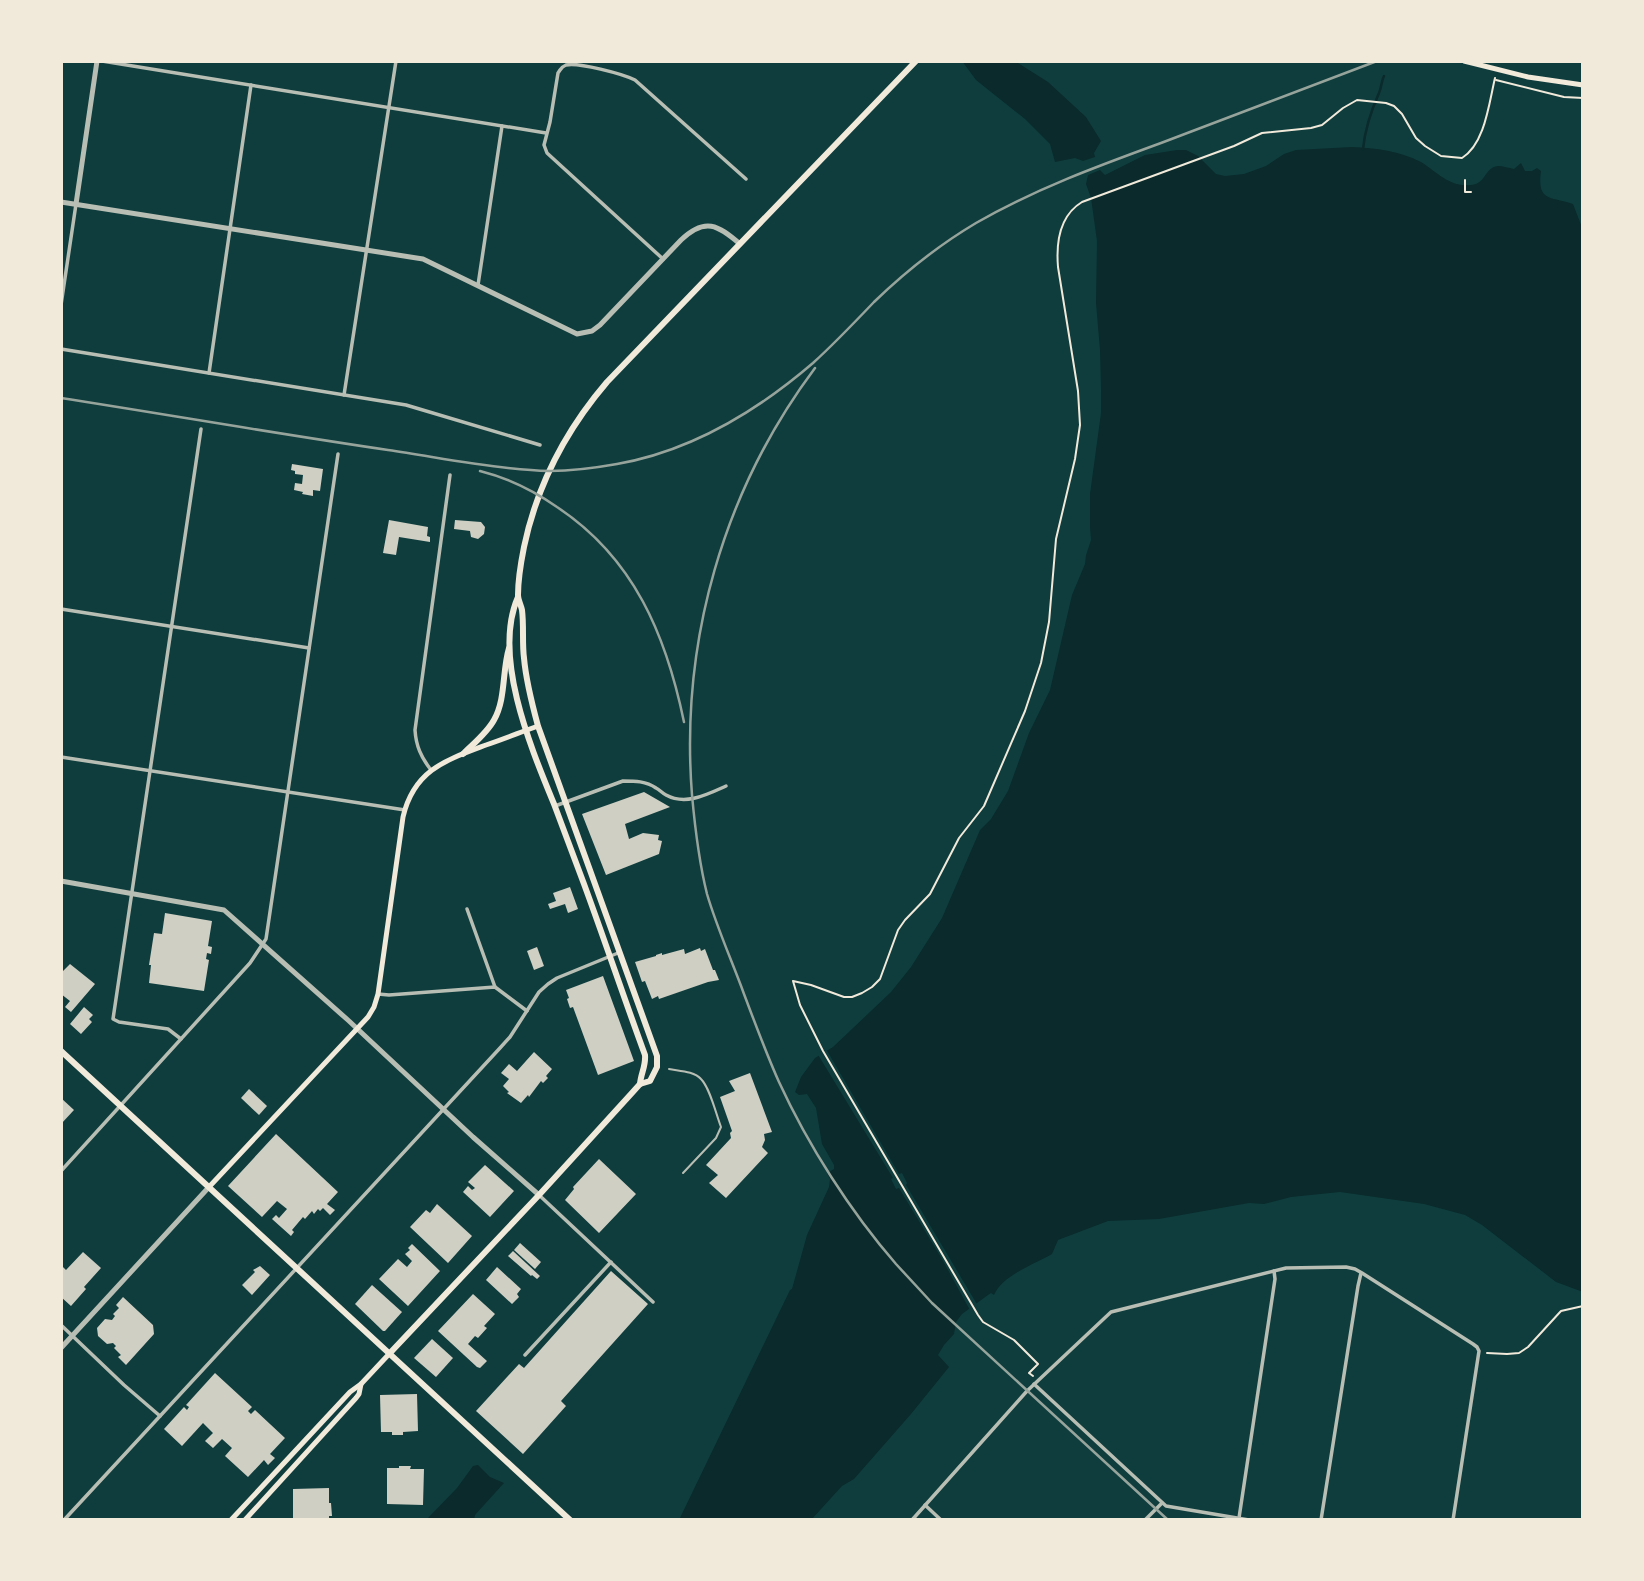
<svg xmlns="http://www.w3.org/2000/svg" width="1644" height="1581" font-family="'PT Sans Narrow',sans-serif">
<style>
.water{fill:#0a2a2b}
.pier{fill:#0f3d3e}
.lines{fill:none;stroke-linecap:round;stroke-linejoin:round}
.stream{stroke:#0a2a2b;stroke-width:2.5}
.building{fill:#cfcfc3}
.path{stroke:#f1e9da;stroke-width:2}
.service{stroke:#b8beb3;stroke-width:2}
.minor{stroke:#b8beb3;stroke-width:3.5}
.tertiary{stroke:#b8beb3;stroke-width:5}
.secondary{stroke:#f1e9da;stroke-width:5}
.primary{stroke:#f1e9da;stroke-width:6}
.rail{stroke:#97a49c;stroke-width:2.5}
</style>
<rect width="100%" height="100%" fill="#0f3d3e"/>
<!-- water -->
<g class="water">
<path d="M962,61H1015L1048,82L1086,117L1101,141L1094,153L1095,157L1083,161L1075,158L1055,162L1050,144L1025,119L976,80Z"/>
<path d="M1352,147C1376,148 1400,151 1421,162C1434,170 1447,184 1463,185C1488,188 1482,168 1498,166C1503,166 1509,168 1514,169L1521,163L1525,171H1532L1537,168L1541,171C1537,202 1550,196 1573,204L1583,230V1292L1556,1282L1482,1225L1465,1215L1424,1204L1340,1192L1291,1197L1264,1204L1249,1203L1159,1219L1108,1221L1058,1240L1052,1254C1033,1265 1003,1275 994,1295L991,1293L988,1295L962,1314L956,1322L954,1334L944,1345L938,1355L949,1367L911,1414L854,1479L842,1486L811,1520H679L790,1290L792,1289L807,1235L829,1187L830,1179L827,1173L834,1169V1165L822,1144L816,1108L807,1094L799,1095L795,1092L801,1077L815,1058L833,1047L891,992L911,967L942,918L980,830L991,819L1008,791L1029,733L1050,690L1072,595L1085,564L1086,555L1091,540L1090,527V494L1101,413V388L1100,350L1096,303L1097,241L1091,198L1086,184L1088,175L1100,170L1105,175L1145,155L1177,150H1186L1198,156L1216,174L1225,176L1244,174L1266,166L1284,154L1296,150Z"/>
<path d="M478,1465L490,1477L504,1483L475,1515L474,1520H426L457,1488L473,1466Z"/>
</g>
<!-- pier -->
<path class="pier" d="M826,1049L899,1174L902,1173L907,1183L906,1185L978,1306L971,1312L942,1259L899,1188L896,1189L891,1179L893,1178L817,1053Z"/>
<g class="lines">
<!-- stream -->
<path class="stream" d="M1363,149C1365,129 1371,111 1379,93C1382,86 1381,82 1384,76"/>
</g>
<!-- building -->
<g class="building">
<path d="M292,464L323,469L320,491L313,490V496L302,494L303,492L294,490L295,483L302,484L303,475L295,474V471L291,470Z"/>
<path d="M389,520L428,527L427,536L430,537V542L399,537L396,555L383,553Z"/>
<path d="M455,520L481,522L485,527L484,534L478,539L471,537L470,531L454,529Z"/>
<path d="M644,792L670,807L625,824L629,839L643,833L659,835L658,840L662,841L659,854L606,875L582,814Z"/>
<path d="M570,887L578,909L568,913L565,904L550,909L548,904L556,901L553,893Z"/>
<path d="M165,913L212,921L208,946L212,947L211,954L207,953L206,959L209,960L204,991L149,983L151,965H149L154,933L162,934Z"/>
<path d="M537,947L544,966L534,970L527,951Z"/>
<path d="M700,948L701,951L705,949L713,970H715L719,980L708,982L659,999L658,996L652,999L645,981L642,982L635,962L656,956V955L662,953V955L684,949L685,954Z"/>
<path d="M70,964L95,984L71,1012L65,1007L70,1001L61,994V969L63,971Z"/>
<path d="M603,976L634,1061L598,1075L573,1007L570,1008L567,999L569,998L566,990Z"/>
<path d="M84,1007L93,1015L89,1019L92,1022L81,1034L70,1024Z"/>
<path d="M534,1052L552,1069L546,1076L548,1078L543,1083L541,1081L529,1097L528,1095L521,1103L507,1093L509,1092L503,1086L509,1079L501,1073L509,1064L517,1071Z"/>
<path d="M750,1073L772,1132L764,1134L765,1140L762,1147L768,1153L726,1198L709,1183L718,1175L706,1165L731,1138L730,1133L732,1131L720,1097L735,1091L729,1081Z"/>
<path d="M249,1089L267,1106L259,1115L241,1098Z"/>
<path d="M61,1098L74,1110L61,1124Z"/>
<path d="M276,1134L338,1192L327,1204L335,1210L330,1215L323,1208L320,1211L318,1209L314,1214L312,1211L305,1219L303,1217L292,1230L294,1232L291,1236L272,1219L276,1215L279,1218L287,1209L277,1201L262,1217L228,1186Z"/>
<path d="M599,1159L636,1194L599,1233L565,1200L574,1189L573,1187Z"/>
<path d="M485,1165L514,1191L490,1217L463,1192L468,1186L472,1190L475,1188L468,1182Z"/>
<path d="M437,1204L472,1236L448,1263L410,1227L426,1210L430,1213Z"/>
<path d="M520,1243L541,1262L535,1269L514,1250Z"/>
<path d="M412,1244L440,1271L408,1306L379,1279L398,1259L407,1267L412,1261L405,1254L410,1250L408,1248Z"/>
<path d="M513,1251L540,1276L537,1279L532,1275L531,1276L508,1256Z"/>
<path d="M83,1252L101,1268L84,1287L86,1289L71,1306L61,1297V1265L66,1270Z"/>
<path d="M260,1266L270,1275L252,1295L242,1285L255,1272L253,1270Z"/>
<path d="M497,1267L521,1289L517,1294L519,1297L512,1304L486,1280Z"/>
<path d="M611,1271L648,1304L561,1401L566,1406L523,1454L476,1411L519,1364L524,1368Z"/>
<path d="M372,1285L402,1312L385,1331H383L355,1304Z"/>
<path d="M473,1294L495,1314L484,1326L487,1328L478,1338L475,1336L468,1344L487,1361L480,1368L477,1367L438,1331Z"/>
<path d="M123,1297L153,1325L154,1334L126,1365L118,1357L121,1355L114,1348L116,1346L113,1343L107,1344L98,1336L97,1328L105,1319L112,1320L115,1316L113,1314L119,1308L116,1305Z"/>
<path d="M432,1339L453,1358L436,1377L414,1358Z"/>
<path d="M215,1373L252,1407L248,1411L251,1414L255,1410L285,1438L270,1454L275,1458L268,1465L264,1460L248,1477L225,1456L232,1448L222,1439L213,1448L205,1441L213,1433L203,1423L182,1446L164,1429L184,1407L187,1410L189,1407L186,1405Z"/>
<path d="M417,1394L418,1431L403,1432V1435H392V1432H381L380,1395Z"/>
<path d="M399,1466H411L410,1469H424L423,1505L387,1504V1468H399Z"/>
<path d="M329,1488V1503H331L332,1516H329V1520H293V1489Z"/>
</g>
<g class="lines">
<!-- path -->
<g class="path">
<path d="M1496,80L1564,97L1583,98"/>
<path d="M1465,180V192H1471"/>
<path d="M1487,1353L1507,1354L1519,1353L1528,1347L1561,1311L1583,1306"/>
<path d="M1033,1376L1029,1373L1038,1364L1014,1340L983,1322L978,1315L823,1051L800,1005L793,981L811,985L844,997H852L862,993L872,987L880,979L898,930L905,920L930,894L959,838L984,806L1025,711L1041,663L1049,622L1056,539L1075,459L1080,425L1078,391L1058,267C1056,243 1059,216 1082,202L1234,146L1262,133L1311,128L1322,125L1343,108L1357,100L1386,103L1394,106L1402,114L1416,138L1425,146L1441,156L1462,158C1485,144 1489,103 1495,78"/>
</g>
<!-- service -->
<path class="service" d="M669,1069C679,1071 694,1071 701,1079C710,1088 716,1114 721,1127L716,1138L683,1173"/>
<!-- minor -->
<g class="minor">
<path d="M102,61L546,133"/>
<path d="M663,259L547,153L544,145L550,122L558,73C561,69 561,67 566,65C578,62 623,74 635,80L746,179"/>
<path d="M478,285L502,126"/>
<path d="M61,305L76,204"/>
<path d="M61,349L406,405L540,445"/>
<path d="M209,373L251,85"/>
<path d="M344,395L396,61"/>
<path d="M61,609L309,648"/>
<path d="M61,757L405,810"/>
<path d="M431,770C421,757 416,746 415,730L450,475"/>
<path d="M555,806L623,781C635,781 646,781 656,788C660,790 662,793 666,795C686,806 708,794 726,786"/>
<path d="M467,909L495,987"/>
<path d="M378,994L389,995L495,987L527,1011"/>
<path d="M181,1039L168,1029L119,1022L113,1019L201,429"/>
<path d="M61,1171L250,963L266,939L338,454"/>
<path d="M539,1195L653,1302"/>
<path d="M61,1325L124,1385L160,1416"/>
<path d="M525,1355L611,1262"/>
<path d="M1034,1384L1166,1506L1249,1520"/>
<path d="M925,1505L941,1520"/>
<path d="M1239,1518L1275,1279L1274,1271"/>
<path d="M64,1520L500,1048L510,1037L539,992L548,984L557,978L618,953"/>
<path d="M912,1520L1027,1391L1111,1312L1286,1268L1346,1267L1355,1269L1362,1273L1473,1344L1477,1347L1479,1351L1453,1520"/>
<path d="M1145,1520L1162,1503"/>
<path d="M1321,1520L1358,1286L1361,1273"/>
</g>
<!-- tertiary -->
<g class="tertiary">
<path d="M61,202L423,259L577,334L592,331L600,325L681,240C705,217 718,225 740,244"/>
<path d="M76,204L97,61"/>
<path d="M61,881L224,910L349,1021L473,1137L539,1195"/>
<path d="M61,1348L209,1187"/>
</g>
<!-- secondary -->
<g class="secondary">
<path d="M1464,61L1528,77L1583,85"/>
<path d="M209,1187L368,1017L374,1007L378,994L403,817C414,770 446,760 486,745C504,739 521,732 538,726"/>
<path d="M231,1520L350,1392L361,1384L390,1353"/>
<path d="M245,1520L356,1398L359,1394L361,1384"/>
</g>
<!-- primary -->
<g class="primary">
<path d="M518,597C492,656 531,748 554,804C564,830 574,857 584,884C605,941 624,998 645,1055C646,1066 641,1073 640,1084"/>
<path d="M463,754C473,744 487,733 494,720C506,699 502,671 509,648"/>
<path d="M61,1051L570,1520"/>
<path d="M390,1353L539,1195L631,1094L640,1084L650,1081L657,1067V1056L538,726C532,704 526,681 524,658C522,643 524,626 522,610C521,605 518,600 518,595C518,579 521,562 524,547C537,485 566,430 607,382L916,61"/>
</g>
<!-- rail -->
<g class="rail">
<path d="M815,368C723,491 680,642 692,795C695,828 699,862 707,894C717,928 732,961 744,994C755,1023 766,1053 779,1082C808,1145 850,1211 896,1264C908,1277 920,1290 932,1303L1168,1520"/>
<path d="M61,398C170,415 279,434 388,450C436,457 483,467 531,470C559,473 589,469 617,464C691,451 756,412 813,363C834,344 854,323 874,302C905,272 939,245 976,223C1035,189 1098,166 1161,143C1233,116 1305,88 1377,61"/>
<path d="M480,471C508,478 534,491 557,507C634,558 666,635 684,722"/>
</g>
</g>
<!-- border -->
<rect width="1644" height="1581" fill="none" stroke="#f1e9da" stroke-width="126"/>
</svg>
